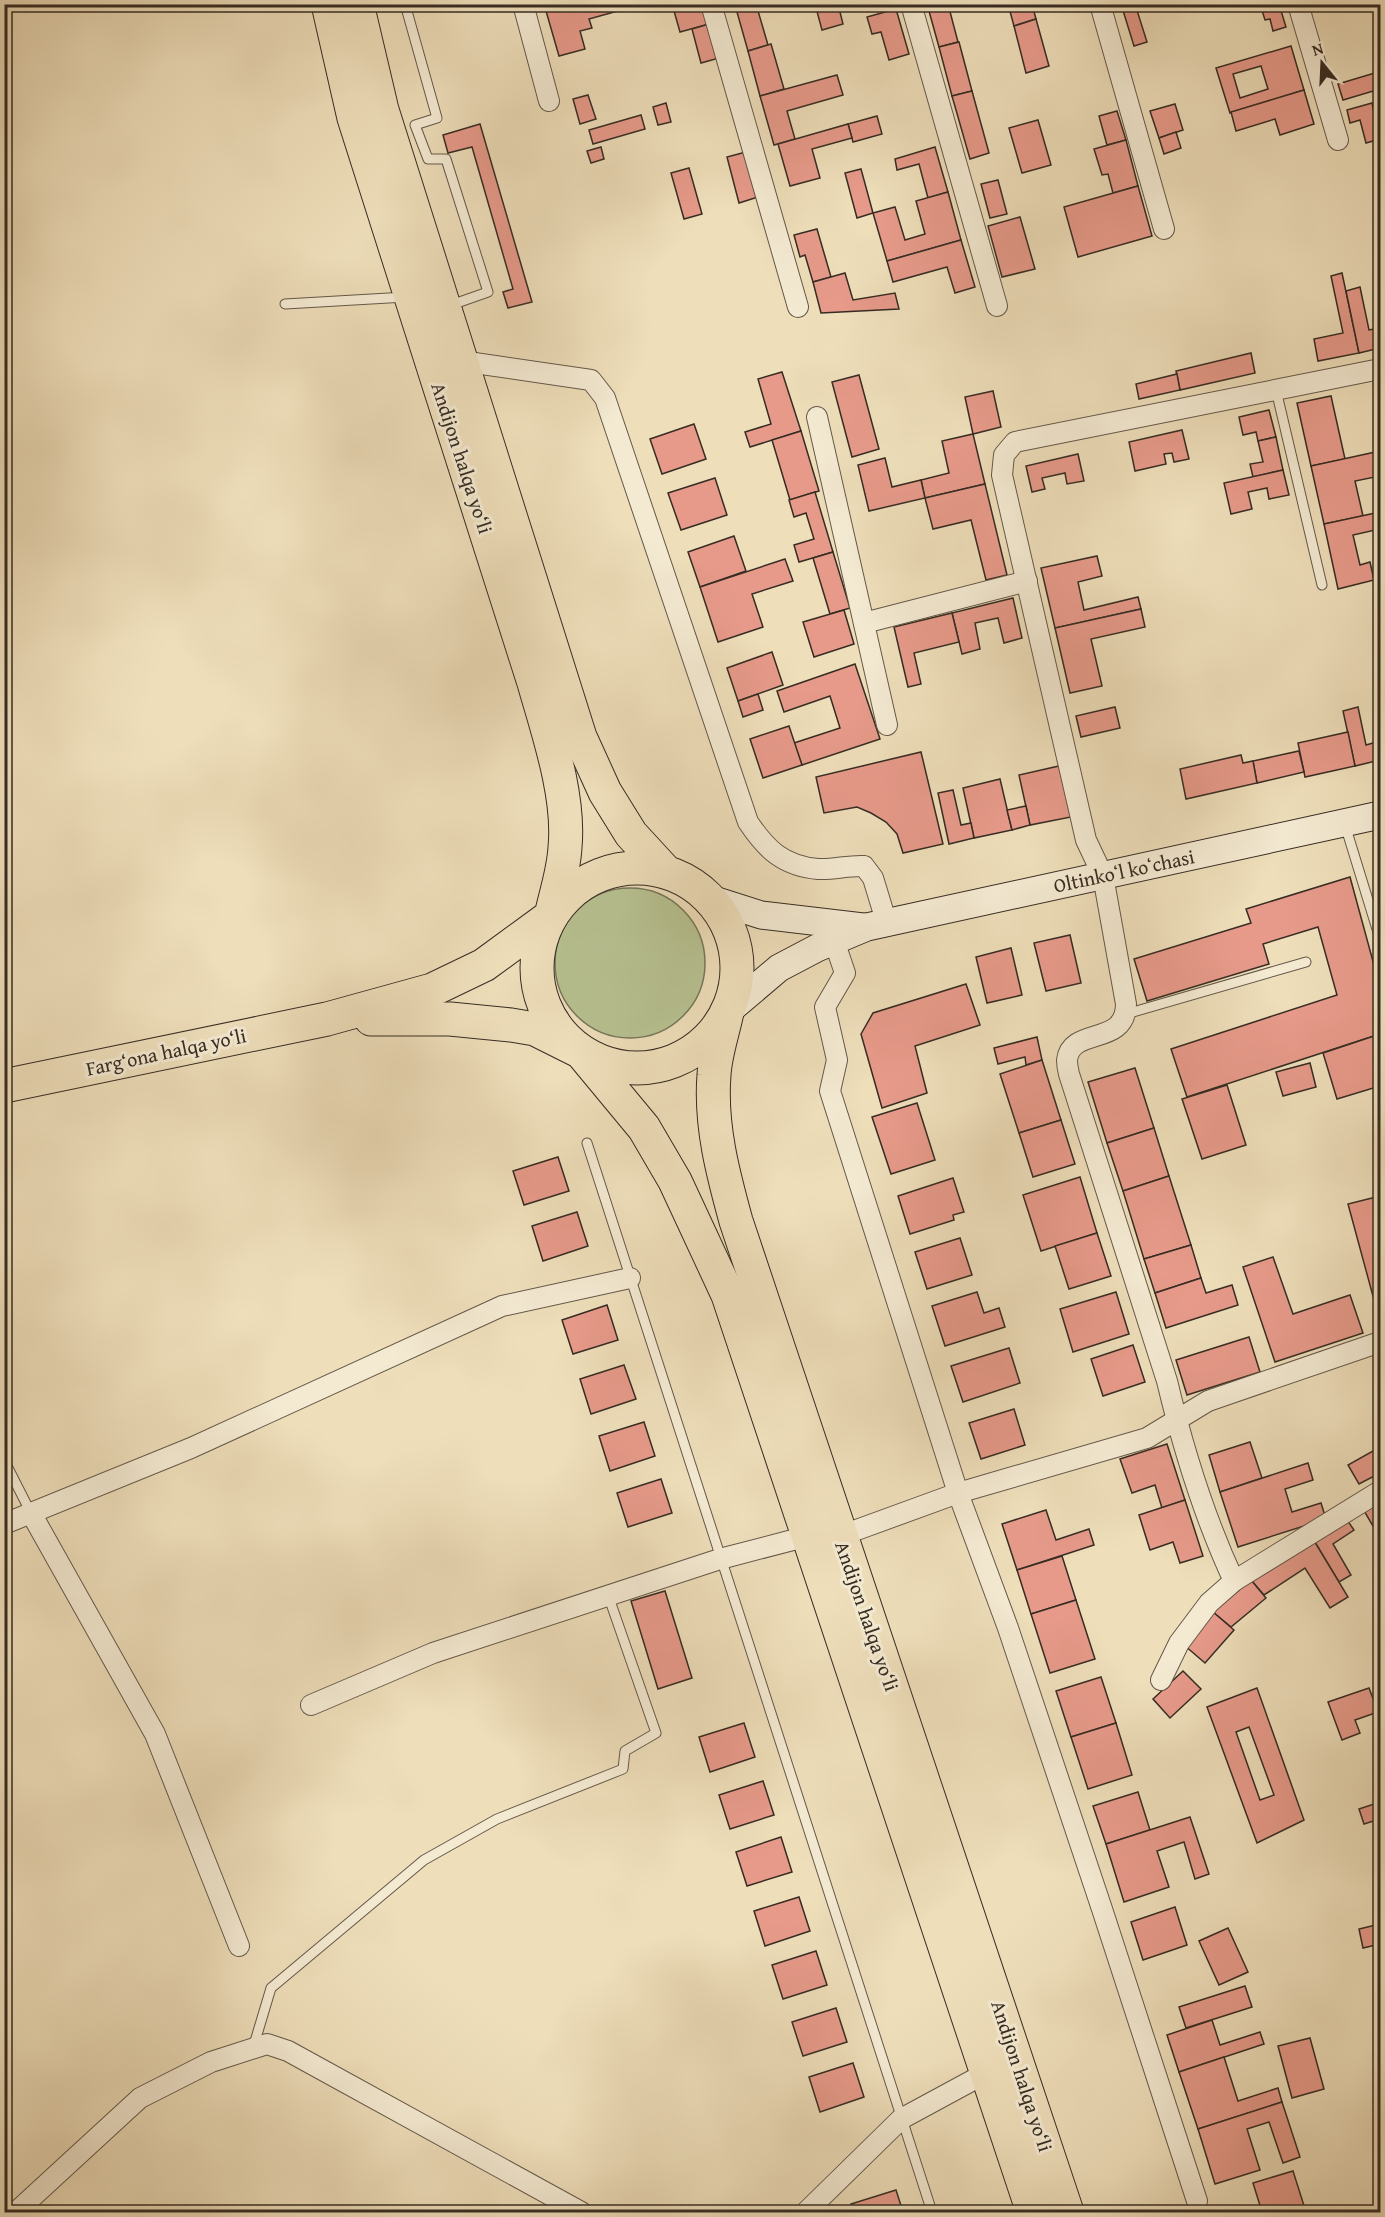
<svg xmlns="http://www.w3.org/2000/svg" width="1385" height="2217" font-family="'Gentium Book Plus',serif">
<style>
.green{fill:#b7c191;stroke:#76765a;stroke-width:1.5}
.building{fill:#e79a8a;stroke:#362c23;stroke-width:1.5;fill-rule:evenodd}
.lines{fill:none;stroke-linecap:round;stroke-linejoin:round}
.lane-casing{stroke:#645849;stroke-width:11}
.street-casing{stroke:#645849;stroke-width:22}
.secondary-casing{stroke:#362c23;stroke-width:29}
.highway-casing{stroke:#362c23;stroke-width:35}
.lane{stroke:#f4ead2;stroke-width:9}
.street{stroke:#f4ead2;stroke-width:20}
.secondary{stroke:#f4ead2;stroke-width:27}
.highway{stroke:#eedeba;stroke-width:33}
.labels{text-anchor:middle;stroke-width:6;stroke-linejoin:round;paint-order:stroke}
.street-label{font-size:20px;fill:#362c23;stroke:#f4ead2}
</style>
<rect width="100%" height="100%" fill="#eedeba"/>
<filter id="stains"><feTurbulence type="fractalNoise" baseFrequency=".00333" numOctaves="4"/><feColorMatrix values="0 0 0 0 .2 0 0 0 0 .09 0 0 0 0 .02 0 0 0 .5 -.17"/></filter>
<radialGradient id="worn" r=".72"><stop offset=".6" stop-color="#630" stop-opacity="0"/><stop offset="1" stop-color="#630" stop-opacity=".3"/></radialGradient>
<!-- green -->
<circle class="green" cx="630" cy="963" r="75"/>
<!-- building -->
<g class="building">
<path d="M569,4H624L625,9L589,19L592,28L580,31L585,49L559,56L546,11Z"/>
<path d="M672,4H704L709,24L680,32Z"/>
<path d="M756,4L768,45L748,51L735,5Z"/>
<path d="M815,4H838L843,24L822,30Z"/>
<path d="M927,4H948L958,42L939,47Z"/>
<path d="M1008,4H1032L1036,19L1014,26Z"/>
<path d="M1064,4H1088V5L1066,11Z"/>
<path d="M1121,4H1135L1147,42L1134,46Z"/>
<path d="M1260,4H1279L1286,27L1273,31L1270,19L1265,20Z"/>
<path d="M896,9L909,54L889,60L881,32L872,34L867,17Z"/>
<path d="M1036,19L1049,66L1026,73L1014,26Z"/>
<path d="M709,24L719,58L701,63L692,29Z"/>
<path d="M959,42L972,91L952,96L939,47Z"/>
<path d="M771,44L784,89L760,96L748,51Z"/>
<path d="M1291,46L1304,90L1230,113L1216,68ZM1261,66L1268,89L1240,98L1233,74Z"/>
<path d="M1378,72L1380,89L1343,100L1338,84Z"/>
<path d="M837,75L843,95L787,111L795,139L774,145L760,96Z"/>
<path d="M1304,90L1314,124L1280,135L1275,119L1236,131L1231,112Z"/>
<path d="M972,91L989,153L970,159L952,96Z"/>
<path d="M588,95L596,119L580,124L573,99Z"/>
<path d="M666,103L671,122L658,125L653,107Z"/>
<path d="M1372,103L1380,139L1366,143L1360,120L1350,123L1347,110Z"/>
<path d="M1175,104L1183,130L1159,138L1150,111Z"/>
<path d="M1117,111L1126,140L1107,145L1099,116Z"/>
<path d="M641,115L645,129L593,144L589,130Z"/>
<path d="M877,116L882,134L853,142L848,124Z"/>
<path d="M1038,120L1051,165L1022,173L1009,128Z"/>
<path d="M480,124L532,302L508,308L503,292L513,289L472,147L448,153L443,135Z"/>
<path d="M848,124L852,138L812,149L820,178L790,186L778,144Z"/>
<path d="M1176,132L1181,148L1164,154L1159,138Z"/>
<path d="M1126,140L1138,186L1113,193L1108,174L1102,175L1094,149Z"/>
<path d="M601,147L604,159L591,163L587,151Z"/>
<path d="M935,147L948,192L928,198L919,164L897,170L895,159Z"/>
<path d="M746,152L758,197L739,203L727,157Z"/>
<path d="M689,168L702,214L684,219L671,173Z"/>
<path d="M861,169L873,213L857,218L845,173Z"/>
<path d="M998,180L1007,214L990,218L981,184Z"/>
<path d="M1138,186L1152,236L1078,257L1064,207Z"/>
<path d="M948,192L961,240L887,261L873,213L895,207L905,240L925,234L916,201Z"/>
<path d="M1020,217L1035,269L1002,277L988,226Z"/>
<path d="M817,229L831,277L813,282L805,255L800,257L794,235Z"/>
<path d="M961,240L975,287L955,293L947,267L893,282L887,261Z"/>
<path d="M845,273L853,300L895,293L899,309L821,313L813,282Z"/>
<path d="M1342,273L1359,353L1318,361L1314,339L1343,333L1331,276Z"/>
<path d="M1360,287L1369,330L1380,328V348L1359,353L1346,291Z"/>
<path d="M1251,353L1255,373L1180,390L1176,371Z"/>
<path d="M782,372L801,431L750,447L745,432L771,424L758,379Z"/>
<path d="M1177,374L1180,390L1139,399L1136,384Z"/>
<path d="M859,375L879,449L852,457L832,382Z"/>
<path d="M993,391L1001,427L973,434L965,397Z"/>
<path d="M1331,396L1345,459L1311,466L1297,403Z"/>
<path d="M1269,410L1276,437L1258,441L1256,432L1243,435L1239,417Z"/>
<path d="M694,424L706,459L662,474L650,439Z"/>
<path d="M1182,430L1189,459L1174,462L1172,453L1164,454L1166,464L1135,471L1129,442Z"/>
<path d="M801,431L819,491L790,500L772,440Z"/>
<path d="M973,434L985,484L925,498L921,480L949,473L942,441Z"/>
<path d="M1276,437L1283,470L1253,477L1250,464L1263,462L1258,441Z"/>
<path d="M1380,451V476L1355,481L1363,516L1324,524L1311,466Z"/>
<path d="M1078,454L1084,481L1067,484L1065,473L1042,478L1045,489L1032,492L1026,466Z"/>
<path d="M885,458L892,487L921,480L925,498L869,511L858,465Z"/>
<path d="M1283,470L1289,495L1269,499L1267,488L1248,492L1252,509L1231,514L1224,483Z"/>
<path d="M715,478L727,515L681,530L668,493Z"/>
<path d="M985,484L1007,575L986,580L971,520L933,529L925,498Z"/>
<path d="M815,492L833,552L799,562L794,545L814,539L806,513L794,517L789,500Z"/>
<path d="M1380,512V529L1353,535L1360,565L1370,562L1374,580L1338,589L1324,524Z"/>
<path d="M734,536L746,571L700,587L688,552Z"/>
<path d="M833,552L850,608L830,614L813,558Z"/>
<path d="M1097,556L1102,576L1078,582L1084,610L1138,597L1141,609L1055,628L1041,568Z"/>
<path d="M785,559L793,581L752,594L763,627L718,642L700,587Z"/>
<path d="M1013,598L1022,638L1004,643L998,618L975,623L980,649L962,654L952,613Z"/>
<path d="M1141,609L1145,627L1091,639L1102,686L1070,693L1055,628Z"/>
<path d="M844,610L854,644L814,657L803,622Z"/>
<path d="M952,613L959,642L914,653L921,684L908,687L894,627Z"/>
<path d="M772,652L783,685L738,701L727,668Z"/>
<path d="M855,664L880,739L802,765L794,743L840,728L830,696L784,712L777,691Z"/>
<path d="M758,694L763,710L743,717L738,701Z"/>
<path d="M1115,707L1120,728L1081,737L1076,716Z"/>
<path d="M1358,707L1366,745L1380,741V760L1355,766L1343,711Z"/>
<path d="M789,726L802,765L763,778L750,739Z"/>
<path d="M1348,732L1355,766L1305,777L1298,743Z"/>
<path d="M1299,751L1304,772L1257,783L1253,761Z"/>
<path d="M921,752L943,844L903,853L897,834L886,822L871,813L857,807L824,813L816,777Z"/>
<path d="M1241,755L1243,763L1253,761L1257,783L1186,799L1180,769Z"/>
<path d="M1059,766L1071,817L1030,825L1019,775Z"/>
<path d="M1000,779L1012,830L974,838L963,788Z"/>
<path d="M953,790L961,825L971,823L974,838L949,844L938,793Z"/>
<path d="M1026,806L1030,825L1012,830L1007,810Z"/>
<path d="M1350,877L1380,987V1034L1187,1097L1171,1049L1337,995L1318,927L1263,944L1269,964L1147,1001L1134,959L1251,923L1246,909Z"/>
<path d="M1070,935L1081,983L1046,991L1034,943Z"/>
<path d="M1011,948L1022,995L987,1003L976,957Z"/>
<path d="M966,984L980,1025L915,1046L927,1093L882,1108L861,1034L873,1013Z"/>
<path d="M1380,1034V1086L1337,1099L1323,1053Z"/>
<path d="M1037,1037L1042,1060L1026,1065L1025,1057L998,1064L994,1048Z"/>
<path d="M1042,1060L1061,1120L1019,1133L1000,1074Z"/>
<path d="M1310,1063L1316,1087L1283,1096L1276,1072Z"/>
<path d="M1135,1068L1154,1128L1107,1143L1088,1082Z"/>
<path d="M1227,1085L1246,1145L1202,1159L1182,1099Z"/>
<path d="M917,1103L935,1160L891,1174L872,1117Z"/>
<path d="M1061,1120L1075,1164L1033,1177L1019,1133Z"/>
<path d="M1154,1128L1169,1176L1123,1191L1107,1143Z"/>
<path d="M558,1157L569,1191L524,1205L513,1171Z"/>
<path d="M1169,1176L1191,1245L1144,1259L1123,1191Z"/>
<path d="M1080,1177L1097,1233L1041,1251L1023,1195Z"/>
<path d="M953,1178L964,1212L953,1215L954,1220L910,1234L898,1196Z"/>
<path d="M1380,1196V1322L1348,1204Z"/>
<path d="M577,1212L588,1246L543,1261L532,1226Z"/>
<path d="M1097,1233L1111,1276L1069,1289L1055,1246Z"/>
<path d="M960,1238L972,1275L927,1289L915,1252Z"/>
<path d="M1191,1245L1201,1278L1155,1293L1144,1259Z"/>
<path d="M1273,1257L1293,1314L1350,1295L1363,1333L1275,1362L1243,1267Z"/>
<path d="M1201,1278L1206,1293L1232,1285L1238,1305L1166,1328L1155,1293Z"/>
<path d="M977,1292L984,1313L999,1308L1005,1327L945,1346L932,1306Z"/>
<path d="M1116,1292L1129,1334L1073,1352L1060,1309Z"/>
<path d="M607,1305L618,1340L573,1354L562,1320Z"/>
<path d="M1249,1337L1260,1372L1187,1395L1176,1360Z"/>
<path d="M1133,1345L1145,1382L1103,1396L1091,1359Z"/>
<path d="M1009,1348L1020,1383L963,1402L951,1366Z"/>
<path d="M624,1365L636,1399L591,1414L580,1379Z"/>
<path d="M1014,1409L1025,1445L981,1459L969,1423Z"/>
<path d="M644,1422L655,1456L610,1471L599,1436Z"/>
<path d="M1250,1442L1262,1478L1220,1492L1209,1455Z"/>
<path d="M1167,1444L1185,1500L1162,1508L1155,1485L1132,1493L1120,1459Z"/>
<path d="M1380,1447V1473L1359,1484L1348,1465Z"/>
<path d="M1308,1463L1313,1480L1285,1489L1292,1512L1321,1503L1326,1519L1238,1547L1220,1492Z"/>
<path d="M661,1479L672,1513L628,1527L617,1493Z"/>
<path d="M1380,1499V1530L1377,1533L1363,1509Z"/>
<path d="M1185,1500L1203,1556L1180,1563L1173,1542L1150,1550L1139,1515Z"/>
<path d="M1046,1510L1056,1540L1089,1529L1094,1545L1017,1570L1002,1524Z"/>
<path d="M1345,1517L1354,1530L1333,1544L1351,1575L1339,1582L1313,1539Z"/>
<path d="M1313,1539L1348,1597L1330,1608L1305,1568L1264,1595L1251,1580Z"/>
<path d="M1062,1556L1076,1600L1031,1614L1017,1570Z"/>
<path d="M1251,1580L1266,1598L1231,1627L1213,1612Z"/>
<path d="M665,1591L692,1678L658,1689L631,1601Z"/>
<path d="M1076,1600L1095,1659L1050,1673L1031,1614Z"/>
<path d="M1213,1612L1234,1630L1205,1663L1184,1645Z"/>
<path d="M1183,1671L1201,1689L1170,1718L1153,1699Z"/>
<path d="M1101,1677L1116,1723L1071,1737L1056,1691Z"/>
<path d="M1257,1688L1304,1820L1257,1843L1207,1707ZM1249,1727L1274,1795L1260,1800L1236,1732Z"/>
<path d="M1369,1688L1378,1712L1355,1720L1360,1733L1342,1740L1328,1702Z"/>
<path d="M744,1723L755,1757L710,1772L699,1737Z"/>
<path d="M1116,1723L1132,1775L1088,1789L1071,1737Z"/>
<path d="M763,1781L774,1815L730,1829L719,1795Z"/>
<path d="M1138,1792L1150,1830L1106,1844L1093,1806Z"/>
<path d="M1380,1802V1819L1364,1824L1359,1809Z"/>
<path d="M1190,1817L1209,1874L1195,1879L1184,1842L1157,1851L1169,1887L1124,1902L1106,1844Z"/>
<path d="M781,1837L792,1872L747,1886L736,1852Z"/>
<path d="M1380,1862V1880H1379L1375,1863Z"/>
<path d="M799,1897L810,1931L765,1946L754,1911Z"/>
<path d="M1175,1907L1187,1945L1143,1960L1131,1922Z"/>
<path d="M1380,1924V1944L1363,1948L1359,1929Z"/>
<path d="M1228,1928L1248,1972L1219,1985L1199,1941Z"/>
<path d="M816,1951L827,1985L783,1999L772,1965Z"/>
<path d="M1245,1986L1252,2007L1186,2028L1179,2007Z"/>
<path d="M836,2008L847,2042L803,2056L792,2022Z"/>
<path d="M1212,2020L1220,2045L1260,2032L1264,2044L1179,2072L1167,2035Z"/>
<path d="M1310,2038L1324,2089L1292,2098L1278,2046Z"/>
<path d="M1224,2057L1238,2101L1278,2088L1282,2102L1198,2129L1179,2072Z"/>
<path d="M853,2063L864,2097L820,2112L809,2077Z"/>
<path d="M1282,2102L1300,2157L1283,2163L1269,2122L1247,2129L1260,2170L1215,2184L1198,2129Z"/>
<path d="M1293,2171L1306,2212H1262L1253,2183Z"/>
<path d="M896,2190L903,2212H854L851,2204Z"/>
</g>
<g class="lines">
<!-- lane casing -->
<g class="lane-casing">
<g id="lane">
<path d="M405,4L437,118L415,125L428,159H446L488,292L451,305"/>
<path d="M285,304L406,297"/>
<path d="M1276,390L1322,585"/>
<path d="M1345,825L1380,939"/>
<path d="M1126,1014L1306,962"/>
<path d="M587,1143L932,2212"/>
<path d="M4,1460L31,1513"/>
<path d="M253,2048L271,1988L424,1860L497,1819L623,1769L625,1751L656,1733L608,1595"/>
</g>
</g>
<!-- street casing -->
<g class="street-casing">
<g id="street">
<path d="M523,4L549,101"/>
<path d="M711,4L798,307"/>
<path d="M911,4L997,306"/>
<path d="M1100,4L1164,229"/>
<path d="M1298,4L1338,140"/>
<path d="M461,361L591,380L605,398L748,822C766,849 783,866 818,869C833,870 849,865 864,866L873,878L887,924"/>
<path d="M817,417L887,725"/>
<path d="M864,623L1027,581"/>
<path d="M830,929L845,973L825,1007L837,1060L830,1091L958,1493L1008,1628L1102,1909L1197,2201"/>
<path d="M31,1513L155,1734L239,1946"/>
<path d="M4,1524L191,1448L502,1306L630,1278"/>
<path d="M840,1536L958,1493L1147,1438L1208,1401L1380,1342"/>
<path d="M1234,1581C1205,1519 1183,1448 1167,1381L1069,1074C1068,1070 1067,1064 1067,1060C1071,1026 1126,1047 1126,1004L1103,876L1086,840L1002,475L1004,455L1015,442L1380,369"/>
<path d="M1161,1680L1179,1643L1209,1603L1234,1581L1380,1491"/>
<path d="M311,1705L433,1653L720,1559L808,1536"/>
<path d="M16,2212L140,2098L211,2062L267,2044L288,2051L581,2212"/>
<path d="M806,2212L901,2119L986,2073"/>
</g>
</g>
<!-- secondary casing -->
<g class="secondary-casing">
<g id="secondary">
<path d="M711,899L761,915L863,927"/>
<path d="M727,1012L779,968L817,948L867,927L1380,815"/>
</g>
</g>
<!-- highway casing -->
<g class="highway-casing">
<g id="highway">
<path d="M357,4L382,110L580,737L605,792L631,834L666,872"/>
<circle cx="637" cy="968" r="100"/>
<path d="M727,1012C723,1032 715,1054 714,1075C710,1125 723,1174 736,1221L1067,2212"/>
<path d="M371,1019H450L511,1025L535,1029L581,1052L644,1128L675,1181L728,1295L1033,2212"/>
<path d="M4,1086L327,1019L432,990L484,965L551,916C556,893 564,870 565,847C570,796 548,732 534,683L354,118L328,4"/>
</g>
</g>
<!-- lane -->
<use href="#lane" class="lane"/>
<!-- street -->
<use href="#street" class="street"/>
<!-- secondary -->
<use href="#secondary" class="secondary"/>
<!-- highway -->
<use href="#highway" class="highway"/>
</g>
<g class="labels">
<!-- street labels -->
<g class="street-label">
<text transform="translate(462 458) rotate(72)" y="7">Andijon halqa yo‘li</text>
<text transform="translate(1124 871) rotate(-12)" y="7">Oltinkoʻl koʻchasi</text>
<text transform="translate(166 1052) rotate(-12)" y="7">Farg‘ona halqa yo‘li</text>
<text transform="translate(867 1616) rotate(71)" y="7">Andijon halqa yo‘li</text>
<text transform="translate(1022 2076) rotate(72)" y="7">Andijon halqa yo‘li</text>
</g>
</g>
<!-- margin -->
<rect width="1385" height="2217" fill="none" stroke="#eedeba" stroke-width="24"/>
<rect x="6" y="6" width="1373" height="2205" fill="none" stroke="#362c23" stroke-width="3"/>
<rect x="12" y="12" width="1361" height="2193" fill="none" stroke="#362c23" stroke-width="1.5"/>
<!-- north arrow -->
<g transform="translate(1322 63) rotate(342)" stroke="#f4ead2" stroke-width="4.5" paint-order="stroke">
<path d="M0-4.5L10 22L0 15L-10 22Z" fill="#362c23"/>
<text y="-9" font-size="16" font-weight="bold" text-anchor="middle" fill="#362c23">N</text>
</g>
<rect width="100%" height="100%" filter="url(#stains)"/>
<rect width="100%" height="100%" fill="url(#worn)"/>
</svg>
